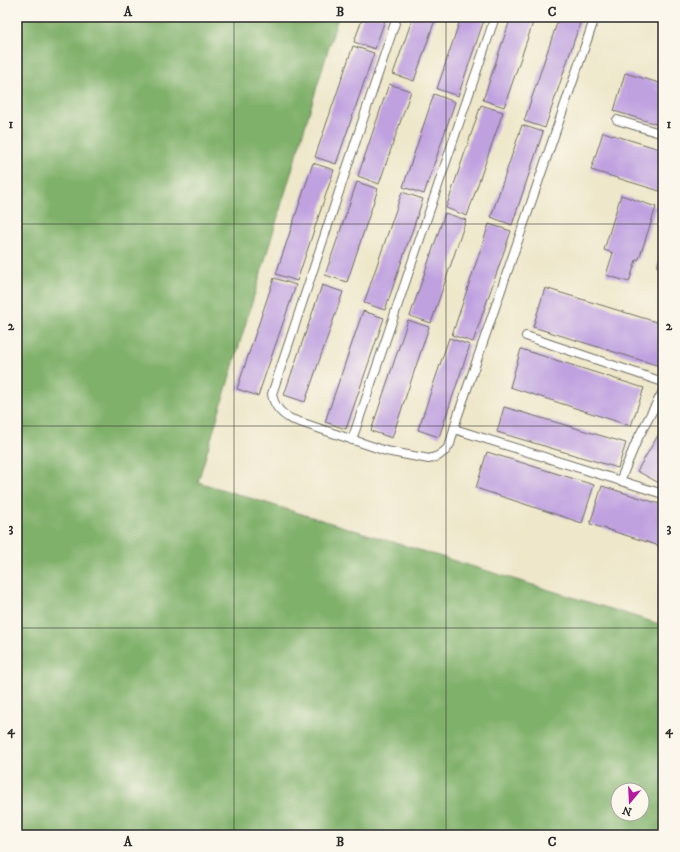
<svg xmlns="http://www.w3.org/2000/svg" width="680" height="852" font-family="'IM FELL DW Pica',serif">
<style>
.forest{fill:#80b16b;stroke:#566e4b;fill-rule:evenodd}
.building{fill:#bfa1e0}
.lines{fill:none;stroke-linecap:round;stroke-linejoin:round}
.lane-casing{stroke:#6f6d63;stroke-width:10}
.lane{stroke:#fff;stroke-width:8}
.grid{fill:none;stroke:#2b2b2b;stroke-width:1;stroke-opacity:0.55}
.neatline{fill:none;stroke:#2b2b2b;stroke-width:1.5}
.grid-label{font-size:13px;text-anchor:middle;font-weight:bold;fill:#2b2b2b}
</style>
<rect width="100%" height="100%" fill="#fbf7ec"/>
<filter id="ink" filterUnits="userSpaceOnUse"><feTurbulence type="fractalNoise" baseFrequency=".025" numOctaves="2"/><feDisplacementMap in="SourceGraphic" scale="8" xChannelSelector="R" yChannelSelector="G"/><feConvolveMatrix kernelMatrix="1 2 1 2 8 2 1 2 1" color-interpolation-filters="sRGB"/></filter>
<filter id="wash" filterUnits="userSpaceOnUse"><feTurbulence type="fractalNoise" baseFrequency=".012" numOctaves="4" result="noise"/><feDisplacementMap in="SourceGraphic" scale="16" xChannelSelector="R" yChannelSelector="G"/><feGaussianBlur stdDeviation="0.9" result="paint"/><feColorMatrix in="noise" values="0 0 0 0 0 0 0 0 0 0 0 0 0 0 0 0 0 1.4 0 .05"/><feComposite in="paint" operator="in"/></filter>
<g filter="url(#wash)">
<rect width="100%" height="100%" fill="#eee7ca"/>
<!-- forest -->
<path class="forest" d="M17,17H338L198,482L663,625V835H17ZM618,790H642V814H618Z"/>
<g id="blocks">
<!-- building -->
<g class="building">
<path d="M363,17H386L375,49L354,42Z"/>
<path d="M413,17H436L414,81L393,74Z"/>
<path d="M461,17H485L458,96L437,89Z"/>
<path d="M511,17H535L504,107L483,100Z"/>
<path d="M559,17H582L545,128L524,121Z"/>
<path d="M353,46L374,53L336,164L315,157Z"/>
<path d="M625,73L663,84V126L614,111Z"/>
<path d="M389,84L411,91L379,184L358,176Z"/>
<path d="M434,94L455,102L424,194L403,187Z"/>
<path d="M481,105L503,112L467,216L446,208Z"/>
<path d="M522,125L543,132L512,225L491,217Z"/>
<path d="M603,132L663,150V192L591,170Z"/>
<path d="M313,163L334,170L297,281L276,274Z"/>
<path d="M357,182L378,189L347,282L325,275Z"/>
<path d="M402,192L423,199L385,310L364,303Z"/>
<path d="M621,195L656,207L639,259L636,260L629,282L606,275L613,253L604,250Z"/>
<path d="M445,213L466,220L431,323L410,316Z"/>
<path d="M489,224L511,231L473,342L452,335Z"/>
<path d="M663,250V268L657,267Z"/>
<path d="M274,278L296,285L258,396L237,389Z"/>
<path d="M663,281V293L659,292Z"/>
<path d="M322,285L343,292L305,402L284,395Z"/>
<path d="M545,288L663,324V367L533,327Z"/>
<path d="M363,311L384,318L346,429L325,422Z"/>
<path d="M408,320L429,327L392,438L371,431Z"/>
<path d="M449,338L470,345L439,437L418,430Z"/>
<path d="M521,349L644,388L631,426L510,387Z"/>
<path d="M504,407L626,443L618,468L497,432Z"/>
<path d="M663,427V480L661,484L637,471Z"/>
<path d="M487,452L594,485L582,523L476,488Z"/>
<path d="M602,486L663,505V547L590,524Z"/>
</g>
</g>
</g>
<g filter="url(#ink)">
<use href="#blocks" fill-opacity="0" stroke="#6f6d63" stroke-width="1"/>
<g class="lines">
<!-- lane casing -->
<g class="lane-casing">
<g id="lane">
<path d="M397,17L272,394C274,406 280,413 291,419L386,451L429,459L438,456L446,450L450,444L457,418L595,17"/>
<path d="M617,120L663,134"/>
<path d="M526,336L663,382"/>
<path d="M454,429L663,494"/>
<path d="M352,440L495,17"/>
<path d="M620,481L637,440L663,391"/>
</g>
</g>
<!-- lane -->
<use href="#lane" class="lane"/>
</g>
</g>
<!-- grid -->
<path class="grid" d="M234,17V835M446,17V835M17,224H663M17,426H663M17,628H663"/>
<!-- margin -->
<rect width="680" height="852" fill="none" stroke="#fbf7ec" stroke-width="44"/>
<!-- north arrow -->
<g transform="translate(630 802) rotate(198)"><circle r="19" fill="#fbf7ec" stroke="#a8a59f"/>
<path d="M0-3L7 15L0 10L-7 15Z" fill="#b5179e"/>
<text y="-6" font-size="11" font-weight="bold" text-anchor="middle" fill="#2b2b2b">N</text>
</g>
<rect x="22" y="22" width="636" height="808" class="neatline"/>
<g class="grid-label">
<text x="128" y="16">A</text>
<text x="340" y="16">B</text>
<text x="552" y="16">C</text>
<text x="11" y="128">1</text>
<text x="669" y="128">1</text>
<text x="11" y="330">2</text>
<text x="669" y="330">2</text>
<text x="11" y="532">3</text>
<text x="669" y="532">3</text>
<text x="11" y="734">4</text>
<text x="669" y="734">4</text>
<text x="128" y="846">A</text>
<text x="340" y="846">B</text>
<text x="552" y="846">C</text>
</g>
</svg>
